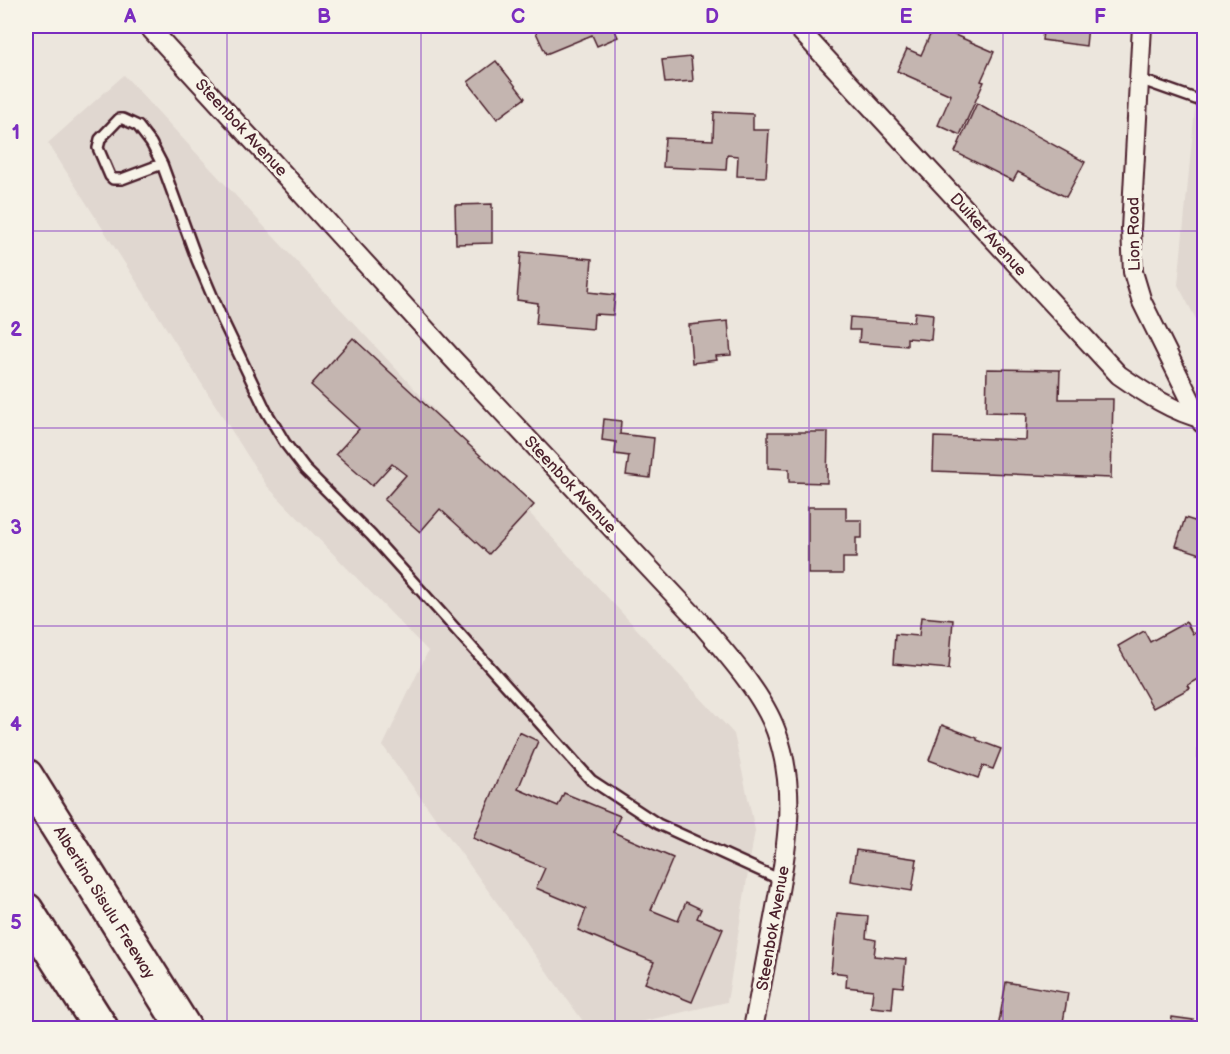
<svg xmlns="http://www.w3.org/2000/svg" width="1230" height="1054" font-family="'Balsamiq Sans',sans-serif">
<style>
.built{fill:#e0d7d0}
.building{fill:#c4b5b0;stroke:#4a1f2b;stroke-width:1.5}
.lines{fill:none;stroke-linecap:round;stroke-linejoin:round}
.lane-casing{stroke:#4a1f2b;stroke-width:14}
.street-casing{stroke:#4a1f2b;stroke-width:22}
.highway-casing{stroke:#4a1f2b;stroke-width:38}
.lane{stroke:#f7f3e8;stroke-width:9}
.street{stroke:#f7f3e8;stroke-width:18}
.highway{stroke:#f7f3e8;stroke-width:33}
.grid{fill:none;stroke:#7b2cbf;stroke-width:1.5;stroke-opacity:0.55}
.labels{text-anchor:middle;stroke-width:6;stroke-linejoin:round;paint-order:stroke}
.street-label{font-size:16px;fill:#4a1f2b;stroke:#f7f3e8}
.neatline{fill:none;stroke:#7b2cbf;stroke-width:2}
.grid-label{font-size:20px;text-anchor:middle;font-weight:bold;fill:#7b2cbf}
</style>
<rect width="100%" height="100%" fill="#ece6dd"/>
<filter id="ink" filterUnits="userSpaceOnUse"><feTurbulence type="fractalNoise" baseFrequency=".0167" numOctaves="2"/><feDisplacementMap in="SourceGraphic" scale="12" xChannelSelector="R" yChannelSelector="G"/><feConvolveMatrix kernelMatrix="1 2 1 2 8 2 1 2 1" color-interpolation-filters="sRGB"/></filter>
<g filter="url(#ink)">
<!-- built -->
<g class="built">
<path d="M1203,26H1204V334L1178,285Z"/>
<path d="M124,75L734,734L755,830L727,1002L614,1028H588L383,746L428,651L267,486L48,143Z"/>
</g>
<!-- building -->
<g class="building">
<path d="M533,26H613L618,37L597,46L592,35L546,54Z"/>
<path d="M934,26L994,52L981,81L984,82L960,135L938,125L951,95L897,71L907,49L921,55Z"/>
<path d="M1029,26H1088L1086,46L1042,40L1043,31L1029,29Z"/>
<path d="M691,57L693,81L665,83L662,60Z"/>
<path d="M496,61L525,98L497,119L468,82Z"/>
<path d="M977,103L1085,162L1066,197L1018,172L1013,181L955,152Z"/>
<path d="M714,112L753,114V130H769L766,177L737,176L738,156L727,155L726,170L663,167L665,138L713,140Z"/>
<path d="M492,204V243L456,244L455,205Z"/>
<path d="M521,252L592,259L589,292L615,295L613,315L594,314L593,329L536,324L538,303L517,300Z"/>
<path d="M915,312L933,314L931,340L907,338V346L859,342L860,330H849L850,317L914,322Z"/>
<path d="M728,321L731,355L716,356L717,360L692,363L689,325Z"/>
<path d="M353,338L534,505L489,554L440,509L420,532L384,500L406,475L392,464L372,486L336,454L359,429L311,385Z"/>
<path d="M987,369L1060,370L1059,399H1113L1111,478L933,471L934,437L1026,440L1027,413L986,412Z"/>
<path d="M604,419L621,421L620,434L654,438L650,478L626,475L629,456L615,454L616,442L602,440Z"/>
<path d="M768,432H828L827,483L789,482V469L768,468Z"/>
<path d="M808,507H846V520H862V538H856V558H843V574H808Z"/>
<path d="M1185,518L1204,524V555L1176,546Z"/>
<path d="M921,617L953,620L949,669L893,664L895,634L919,636Z"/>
<path d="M1186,622L1193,634L1204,629V676L1188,685L1190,688L1153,708L1118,646L1144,631L1150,642Z"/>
<path d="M1199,715H1204V796H1198Z"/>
<path d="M942,725L977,738V740L1001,749L993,769L983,766L978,778L929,760Z"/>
<path d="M519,732L538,741L518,789L558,806L564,793L620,816L613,832L673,858L651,910L678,921L686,902L701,909L697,918L723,929L692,1002L645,983L654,962L578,930L586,909L536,888L545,868L473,838Z"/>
<path d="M856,850L917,859L912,891L851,881Z"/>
<path d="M837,913L868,916L866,938L876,940L874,956L906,959L903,987L894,986L892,1009L871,1007L873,990L846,987L847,974L831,972Z"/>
<path d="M1006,982L1068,993L1062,1028H998Z"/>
<path d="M1172,1017L1193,1020L1192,1028H1171Z"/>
</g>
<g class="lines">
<!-- lane casing -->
<g class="lane-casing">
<g id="lane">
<path d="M1139,79L1204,102"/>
<path d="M162,164L122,179H113L110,176L98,148L99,144L100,139L119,119H123L138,126L151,143L162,164L197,260L222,319L266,411L285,443L305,469L371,535L591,780L658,824L781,880"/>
</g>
</g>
<!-- street casing -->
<g class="street-casing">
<g id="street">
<path d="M148,26L452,358L697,619C723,650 762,692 776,731C800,796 784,864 772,929C765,962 760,996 753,1028"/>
<path d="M796,26L1119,375C1145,393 1173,412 1204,419"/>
<path d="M1142,26L1131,229L1133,272L1142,302L1202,423"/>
</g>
</g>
<!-- highway casing -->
<g class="highway-casing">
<g id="highway">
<path d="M26,776L184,1028"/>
<path d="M26,910L101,1028"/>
</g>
</g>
<!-- lane -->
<use href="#lane" class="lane"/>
<!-- street -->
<use href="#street" class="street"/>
<!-- highway -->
<use href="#highway" class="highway"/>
</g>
</g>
<!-- grid -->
<path class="grid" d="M227,26V1028M421,26V1028M615,26V1028M809,26V1028M1003,26V1028M26,231H1204M26,428H1204M26,626H1204M26,823H1204"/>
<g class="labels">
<!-- street labels -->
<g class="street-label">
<text transform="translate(242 127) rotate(47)" y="6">Steenbok Avenue</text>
<text transform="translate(989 234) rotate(48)" y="6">Duiker Avenue</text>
<text transform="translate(1133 234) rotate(-91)" y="6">Lion Road</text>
<text transform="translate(571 484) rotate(47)" y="6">Steenbok Avenue</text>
<text transform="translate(105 902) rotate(58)" y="6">Albertina Sisulu Freeway</text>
<text transform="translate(772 928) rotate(-80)" y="6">Steenbok Avenue</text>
</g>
</g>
<!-- margin -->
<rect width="1230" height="1054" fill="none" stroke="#f7f3e8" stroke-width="66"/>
<rect x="33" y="33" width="1164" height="988" class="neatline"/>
<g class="grid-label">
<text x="130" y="23">A</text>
<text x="324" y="23">B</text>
<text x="518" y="23">C</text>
<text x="712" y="23">D</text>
<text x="906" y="23">E</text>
<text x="1100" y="23">F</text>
<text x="16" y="139">1</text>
<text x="16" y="336">2</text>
<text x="16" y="534">3</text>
<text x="16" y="731">4</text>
<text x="16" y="929">5</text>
</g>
</svg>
